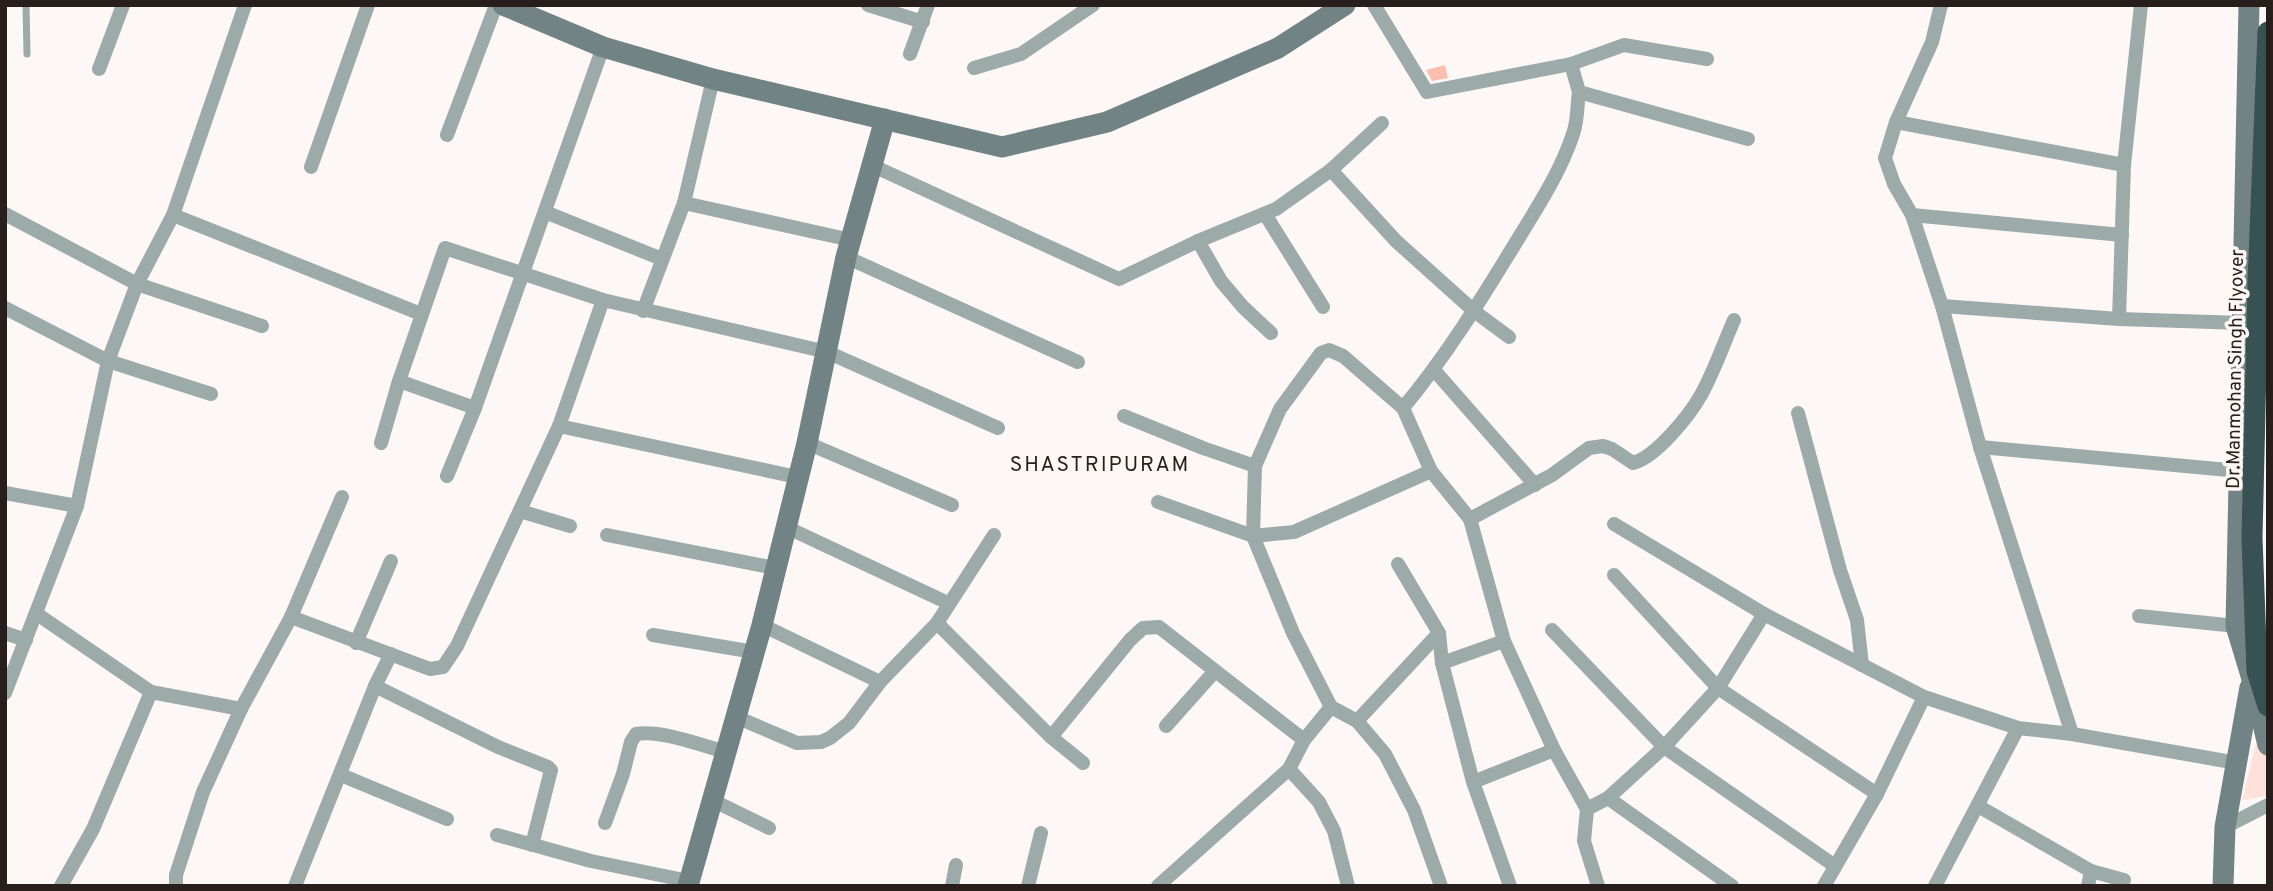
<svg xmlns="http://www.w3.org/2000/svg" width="2273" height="891" font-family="Overpass,sans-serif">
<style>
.green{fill:#fde2db}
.building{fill:#fcbfaf}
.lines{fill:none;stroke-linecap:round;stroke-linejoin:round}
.lane{stroke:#9daaaa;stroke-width:7}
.street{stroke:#9daaaa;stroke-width:14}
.secondary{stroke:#718384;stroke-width:21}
.highway{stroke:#385153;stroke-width:21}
.labels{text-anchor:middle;stroke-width:7;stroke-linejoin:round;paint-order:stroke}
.street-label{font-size:19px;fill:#281f1c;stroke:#fdf8f6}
.neighbourhood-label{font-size:21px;letter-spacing:2px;fill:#281f1c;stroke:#fdf8f6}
</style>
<rect width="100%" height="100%" fill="#fdf8f6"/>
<!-- green -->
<path class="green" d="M2266,703L2268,712V796L2242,800Z"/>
<!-- building -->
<path class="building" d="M1445,65L1448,78L1432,81L1426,70Z"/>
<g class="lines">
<!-- lane -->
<path class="lane" d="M26,5L27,54"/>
<!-- street -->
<g class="street">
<path d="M868,5L923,22"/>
<path d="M1374,5L1427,92L1571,64L1624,45L1707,59"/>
<path d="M1941,5L1932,42L1896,122L1885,158L1894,184L1912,215L1942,306L1980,447L2072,734"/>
<path d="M910,54L928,5"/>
<path d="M1571,64L1579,92L1748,139"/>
<path d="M974,68L1021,54L1093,5"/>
<path d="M99,69L123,5"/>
<path d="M1896,122L2124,165"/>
<path d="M447,135L496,5"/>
<path d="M871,165L1119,279L1198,241L1276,209L1331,170L1382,123"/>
<path d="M311,167L368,5"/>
<path d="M1331,170L1396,241L1474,311L1509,337"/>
<path d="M684,203L851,240"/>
<path d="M545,212L662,259"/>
<path d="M5,214L137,284L262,326"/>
<path d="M1265,214L1323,307"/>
<path d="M173,215L421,314"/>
<path d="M1912,215L2122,235"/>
<path d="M1198,241L1221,281L1243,307L1271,333"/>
<path d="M846,257L1078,362"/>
<path d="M1942,306L2119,319L2124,165L2141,5"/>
<path d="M5,308L108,361L211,394"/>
<path d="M643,311L684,203L713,79"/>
<path d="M2119,319L2243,323"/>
<path d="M1434,370L1535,485"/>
<path d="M399,381L475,408"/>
<path d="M1403,408C1447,355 1482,298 1518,239C1538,206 1561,171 1573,134C1578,121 1577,105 1579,92"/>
<path d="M1798,413L1840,570L1857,620L1862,665"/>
<path d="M1124,416L1203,448L1255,466"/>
<path d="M559,426L797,477"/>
<path d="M381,443L399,381L445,248L603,300L827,352L998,428"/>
<path d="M807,443L952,505"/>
<path d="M1980,447L2239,471"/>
<path d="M447,476L475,408L603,47"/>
<path d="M5,493L77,506"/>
<path d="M1158,502L1253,536L1294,532L1431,471"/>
<path d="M520,511L570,526"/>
<path d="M1470,519L1552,475L1589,448L1603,446L1612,449L1633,463C1656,457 1689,416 1701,395C1714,372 1723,345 1734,320"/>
<path d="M1614,524L1764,614L1924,697L2018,728L2072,734L2237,763"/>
<path d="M786,527L948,603"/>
<path d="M607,535L775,568"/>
<path d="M1398,564L1439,633L1442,663"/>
<path d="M1614,575L1718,688L1877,794"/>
<path d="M37,614L151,692L93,829L61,886"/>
<path d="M2139,616L2236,626"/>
<path d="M291,617L342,497"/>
<path d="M937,623L1051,737"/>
<path d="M762,625L880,682"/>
<path d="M1552,630L1664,747L1835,866"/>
<path d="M5,633L26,640"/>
<path d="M653,635L754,652"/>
<path d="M1504,641L1442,663L1473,782L1510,886"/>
<path d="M356,643L391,561"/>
<path d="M375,686L498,747L548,767L551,770L532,845"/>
<path d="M151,692L241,709L291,617L430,669L443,667L457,646L559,426L603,300"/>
<path d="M5,693L77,506L108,361L137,284L173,215L245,5"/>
<path d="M736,717L797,743L821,742L830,738L849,723L880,682L937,623L994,535"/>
<path d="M1357,721L1439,633"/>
<path d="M1166,726L1215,671"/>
<path d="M1083,763L1051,737L1130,640L1143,628L1159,627L1304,740"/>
<path d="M1289,769L1319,802L1334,831L1348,886"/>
<path d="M341,775L447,819"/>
<path d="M1473,782L1554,750"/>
<path d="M1608,798L1732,886"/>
<path d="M712,800L769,828"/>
<path d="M1978,806L2091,871L2124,880"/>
<path d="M605,823L623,774L631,742L636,734C662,730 700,745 726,752"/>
<path d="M2225,827L2268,805"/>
<path d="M497,835L591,861L689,881"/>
<path d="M176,886V875L203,792L241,709"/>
<path d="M295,886L375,686L391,654"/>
<path d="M952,886L956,865"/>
<path d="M1028,886L1041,833"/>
<path d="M1158,886L1289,769L1304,740L1331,707"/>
<path d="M1441,886L1414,810L1385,754L1357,721L1331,707L1293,633L1253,536L1255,466L1280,409L1321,353L1329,350L1343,356L1403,408L1431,471L1470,519L1504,641L1554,750L1587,809"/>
<path d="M1598,886L1584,841L1587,809L1608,798L1664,747L1718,688L1764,614"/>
<path d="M1824,886L1877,794L1924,697"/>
<path d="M1935,886L2018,728"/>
<path d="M2088,886L2091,871"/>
</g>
<!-- secondary -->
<g class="secondary">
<path d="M503,5L603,47L713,79L1002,147L1107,122L1278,48L1345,5"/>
<path d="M2249,5L2236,626L2252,679L2268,745"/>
<path d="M688,886L762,625L807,443L846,257L885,119"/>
<path d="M2223,886L2225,827L2250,687"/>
</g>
<!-- highway -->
<path class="highway" d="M2268,32L2258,283L2252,538L2257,671L2268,706"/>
</g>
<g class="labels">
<!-- street labels -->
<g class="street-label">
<text transform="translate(2234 369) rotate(-89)" y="7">Dr.Manmohan Singh Flyover</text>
</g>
<!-- neighbourhood labels -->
<g class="neighbourhood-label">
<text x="1100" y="471">SHASTRIPURAM</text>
</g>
</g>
<!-- border -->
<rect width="2273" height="891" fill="none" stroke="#281f1c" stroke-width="14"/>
</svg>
